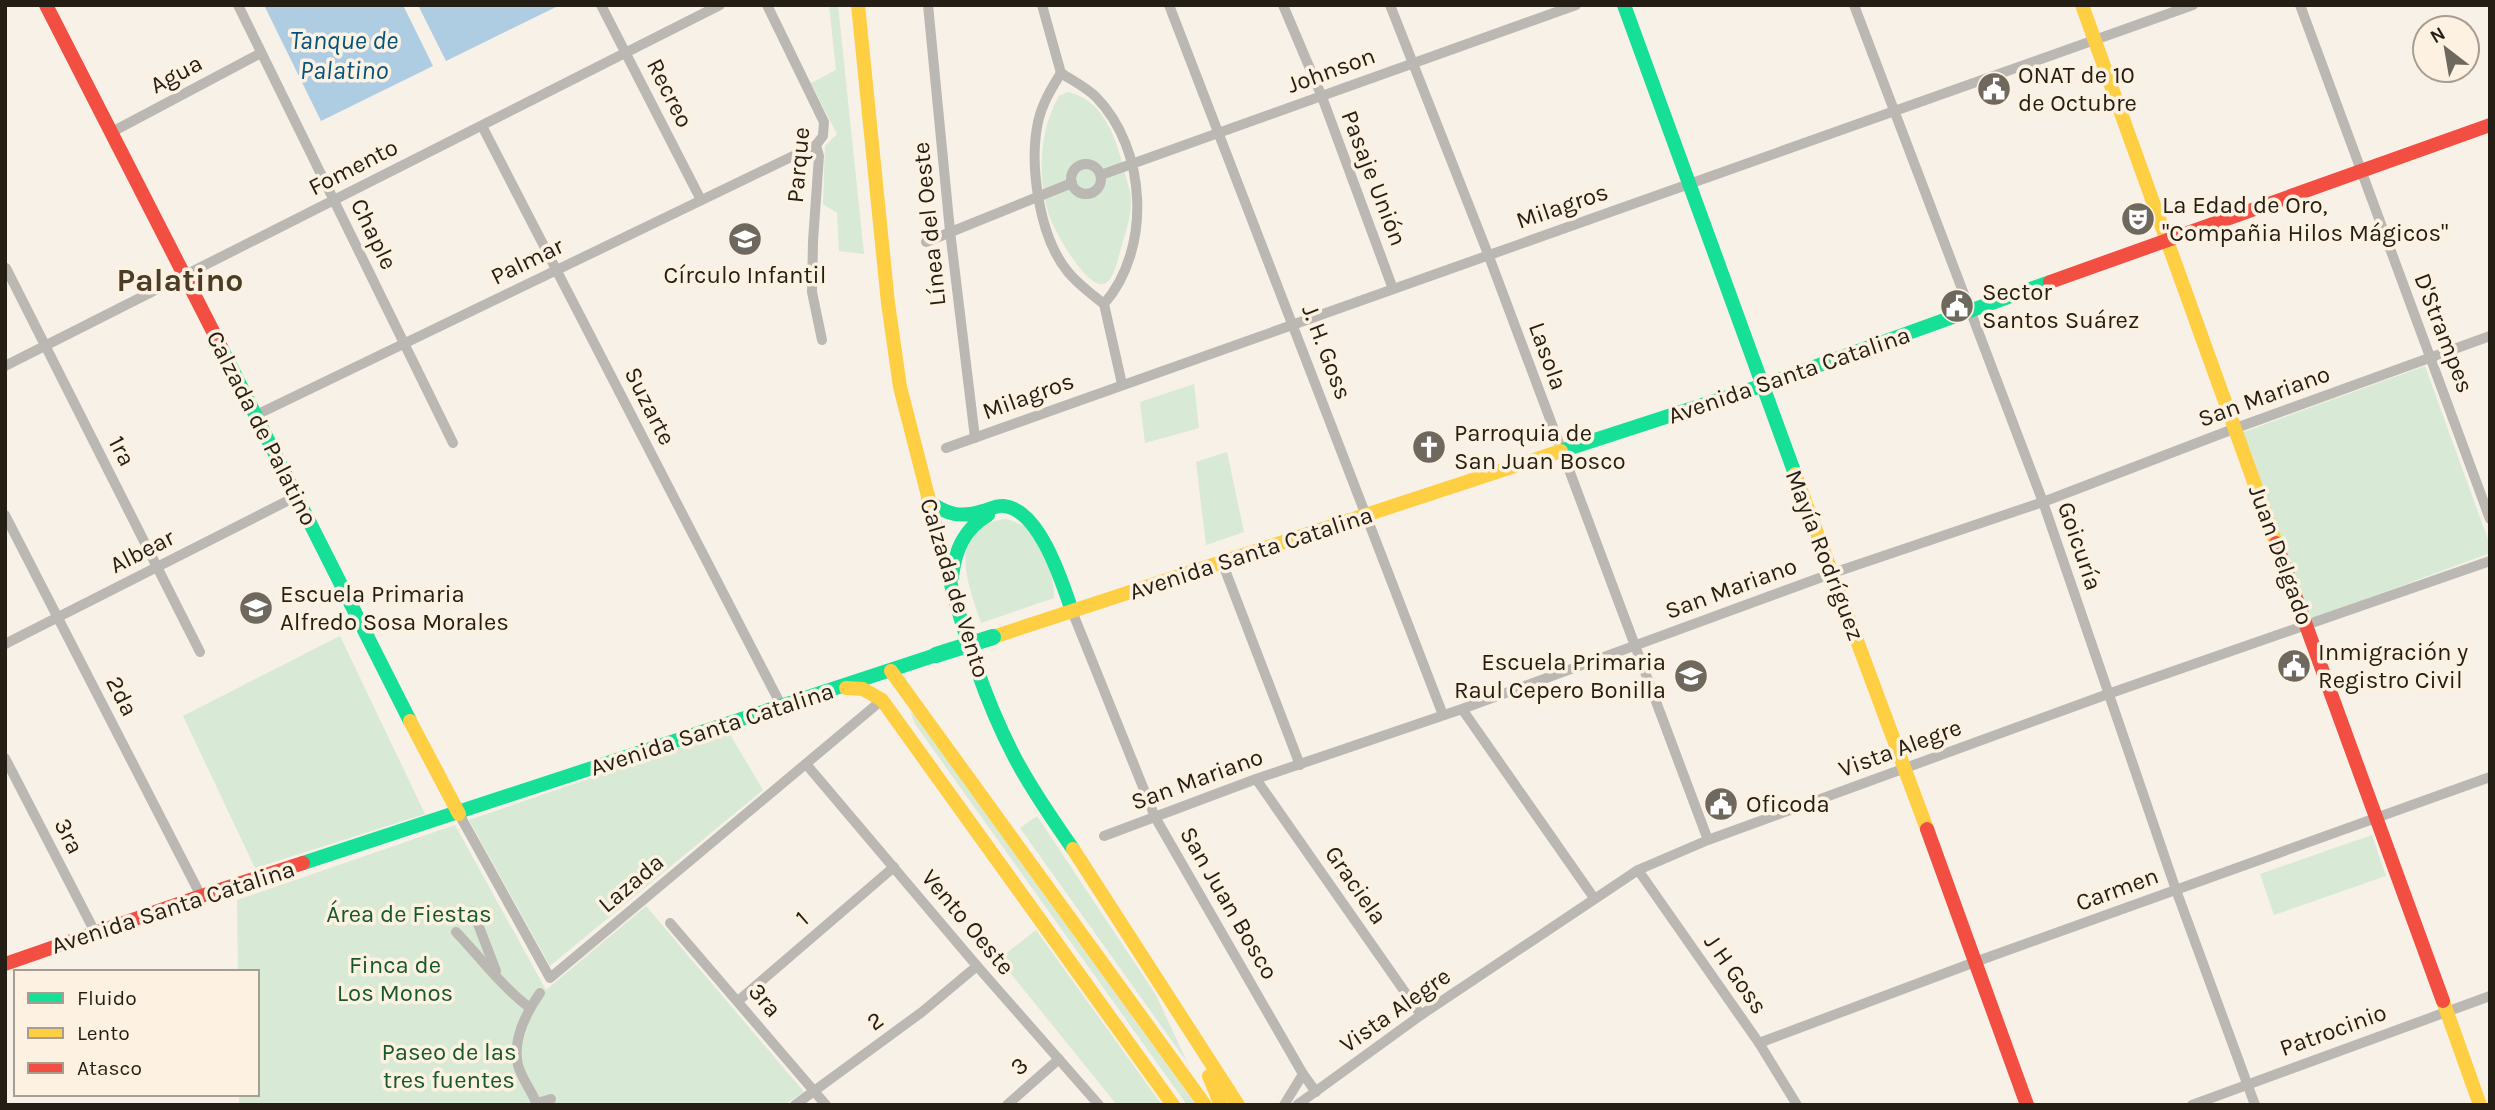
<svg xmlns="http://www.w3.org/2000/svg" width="2495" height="1110" font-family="Karla,sans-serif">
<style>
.green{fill:#d8e9d5}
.water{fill:#afcde2}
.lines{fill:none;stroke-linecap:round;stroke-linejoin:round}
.street{stroke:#bbb8b3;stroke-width:10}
.fast{stroke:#16e098;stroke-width:14}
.slow{stroke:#ffcf43;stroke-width:14}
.jam{stroke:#f24e42;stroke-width:14}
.fast-bridge{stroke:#16e098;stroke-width:16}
.labels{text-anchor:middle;stroke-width:7;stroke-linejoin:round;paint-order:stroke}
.street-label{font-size:24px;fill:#251e14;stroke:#fdf2e2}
.poi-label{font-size:24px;fill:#251e14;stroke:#fdf2e2;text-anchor:start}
.park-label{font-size:24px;fill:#16592d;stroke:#fdf2e2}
.water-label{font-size:26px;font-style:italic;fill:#02537e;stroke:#fdf2e2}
.district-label{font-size:32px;font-weight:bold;fill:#4b3c26;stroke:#fdf2e2}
</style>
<rect width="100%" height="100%" fill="#f7f1e8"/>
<!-- green -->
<g class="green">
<path d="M829,5H838L864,254L839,251L837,213L823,204L825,146L837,134L811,83L836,70Z"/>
<path d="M1068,92C1105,100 1117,141 1125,174C1127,182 1131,192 1131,200C1132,216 1124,237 1120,252C1117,261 1115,276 1107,282C1090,297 1053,228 1049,215C1037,177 1039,130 1059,96Z"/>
<path d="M2425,366L2490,545V553L2309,620L2241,433Z"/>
<path d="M1194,384L1199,428L1145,443L1140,402Z"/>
<path d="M1227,452L1244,532L1206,545L1196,462Z"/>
<path d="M1006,519C1016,522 1025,525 1031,533C1045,549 1055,579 1054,598L981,623C968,584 944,526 1006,519Z"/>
<path d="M340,636L425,814L255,868L183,716Z"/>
<path d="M910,711L915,716L1196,1105H1187L915,724Z"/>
<path d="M728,731L763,790L550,966L469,820Z"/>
<path d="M1037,816L1156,995L1187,1062L1020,828Z"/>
<path d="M455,825L546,990L646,906L804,1092L784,1105H239V1094H257V972H238L237,900Z"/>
<path d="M2372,835L2386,876L2274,915L2260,874Z"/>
<path d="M1036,930L1162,1105H1117L999,959Z"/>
</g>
<!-- water -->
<g class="water">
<path d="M264,5H403L433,66L321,121Z"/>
<path d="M418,5H558V6L446,61Z"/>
</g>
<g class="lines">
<!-- street -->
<g class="street">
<path d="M238,5L453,443"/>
<path d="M601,5L701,200"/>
<path d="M928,5L950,231L975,438"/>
<path d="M1042,5L1061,73C1073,81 1086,87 1096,97C1147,149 1152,249 1104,304L1122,384"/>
<path d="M1169,5L1443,715"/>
<path d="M1283,5L1322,97L1393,289"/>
<path d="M1390,5L1488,254L1708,840"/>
<path d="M1854,5L2043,502L2176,890L2255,1105"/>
<path d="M2300,5L2490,519"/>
<path d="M1061,73C1051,89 1042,104 1038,122C1029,165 1039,237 1068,272C1078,284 1091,294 1104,304"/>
<path d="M482,126L781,705"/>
<path d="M110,133L261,53"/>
<path d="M816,145L819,156L813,241L812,292L822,340"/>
<circle cx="1086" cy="179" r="15"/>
<path d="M1101,175L1576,5"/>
<path d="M926,242L1072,183"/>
<path d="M6,268L200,652"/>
<path d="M5,366L720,5"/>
<path d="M256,415L816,145L823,136L824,122L767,5"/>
<path d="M946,448L2193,5"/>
<path d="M5,515L201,896"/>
<path d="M1222,562L1300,765"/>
<path d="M1072,611L1155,817L1303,1074L1316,1092"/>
<path d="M5,644L297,496"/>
<path d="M1462,709L1594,898"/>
<path d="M5,758L95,932"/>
<path d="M806,764L977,966L1099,1105"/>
<path d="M1256,779L1421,1015"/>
<path d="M459,814L550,978L882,700"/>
<path d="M1104,836L1256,779L1462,709L1833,573L2043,502L2236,428L2490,336"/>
<path d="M1638,870L1759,1043L1797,1105"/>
<path d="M473,911L496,971"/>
<path d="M670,923L826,1105"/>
<path d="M456,932C480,957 502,987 530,1008"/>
<path d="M738,1001L894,867"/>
<path d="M1759,1043L1975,962L2490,777"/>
<path d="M537,1103L551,1099"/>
<path d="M537,1105C533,1092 522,1080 518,1065C512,1039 526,1013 540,993"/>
<path d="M795,1105L922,1012L977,966"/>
<path d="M1007,1105L1059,1059"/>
<path d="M1284,1105L1303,1074"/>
<path d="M1297,1105L1421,1015L1638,870L1708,840L2108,694L2490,561"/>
<path d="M2192,1105L2490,996"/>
</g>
<!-- fast -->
<g class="fast">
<path d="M1624,5L1795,474"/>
<path d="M222,349L410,721"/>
<path d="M1561,451L1761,386L2050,282"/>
<path d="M928,501C947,515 961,518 983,511C990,509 997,505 1004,506C1040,510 1062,582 1072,611"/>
<path d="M947,570C964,634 984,699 1015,758C1032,790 1052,819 1073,849"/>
<path d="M952,577C955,550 964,529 988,515"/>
<path d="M303,863L936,655"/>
</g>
<!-- slow -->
<g class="slow">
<path d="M858,5L888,303L900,387L947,570"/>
<path d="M2082,5L2276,543"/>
<path d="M1795,474L1927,829"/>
<path d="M993,637L1561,451"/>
<path d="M891,671L1205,1105"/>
<path d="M846,688L863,689L882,700L1173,1105"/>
<path d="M410,721L459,814"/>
<path d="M1073,849L1238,1105"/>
<path d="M2443,1001L2480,1105"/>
<path d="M1209,1076L1221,1105"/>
</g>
<!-- jam -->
<g class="jam">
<path d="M46,5L222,349"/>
<path d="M2050,282L2490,125"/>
<path d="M2276,543L2443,1001"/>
<path d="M1927,829L2027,1105"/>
<path d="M5,964L201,896L303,863"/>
</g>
<!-- fast-bridge -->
<path class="fast-bridge" d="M936,655L993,637"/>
</g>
<!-- icons -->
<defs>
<g id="civic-disc" transform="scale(1.75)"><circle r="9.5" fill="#6e685e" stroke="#fdf2e2"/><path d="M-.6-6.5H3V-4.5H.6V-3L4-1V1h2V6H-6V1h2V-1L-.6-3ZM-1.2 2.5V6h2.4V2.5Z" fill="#fff"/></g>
<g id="theatre-disc" transform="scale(1.75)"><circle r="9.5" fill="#6e685e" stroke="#fdf2e2"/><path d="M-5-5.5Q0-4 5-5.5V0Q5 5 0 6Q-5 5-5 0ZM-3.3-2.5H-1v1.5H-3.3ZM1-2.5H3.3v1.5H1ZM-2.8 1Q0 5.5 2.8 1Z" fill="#fff"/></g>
<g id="school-disc" transform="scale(1.75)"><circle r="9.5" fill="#6e685e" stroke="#fdf2e2"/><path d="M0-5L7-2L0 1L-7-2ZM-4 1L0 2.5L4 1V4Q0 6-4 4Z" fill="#fff"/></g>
<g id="church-disc" transform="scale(1.75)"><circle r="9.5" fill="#6e685e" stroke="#fdf2e2"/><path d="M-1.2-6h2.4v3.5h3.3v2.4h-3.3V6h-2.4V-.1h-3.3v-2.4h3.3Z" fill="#fff"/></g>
</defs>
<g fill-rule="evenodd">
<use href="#civic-disc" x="1994" y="89"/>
<use href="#theatre-disc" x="2138" y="219"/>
<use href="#school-disc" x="745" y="239"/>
<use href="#civic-disc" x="1957" y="306"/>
<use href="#church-disc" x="1429" y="447"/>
<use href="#school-disc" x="256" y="608"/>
<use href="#civic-disc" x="2294" y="666"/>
<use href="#school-disc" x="1691" y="676"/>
<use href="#civic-disc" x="1721" y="804"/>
</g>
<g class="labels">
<!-- street labels -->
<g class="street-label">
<text transform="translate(1331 70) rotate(-20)" y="8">Johnson</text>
<text transform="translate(176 74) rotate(-28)" y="8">Agua</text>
<text transform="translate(670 93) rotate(63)" y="8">Recreo</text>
<text transform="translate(798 165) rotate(-85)" y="8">Parque</text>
<text transform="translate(353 167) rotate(-27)" y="8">Fomento</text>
<text transform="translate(1374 178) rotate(69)" y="8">Pasaje Unión</text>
<text transform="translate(1562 206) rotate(-19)" y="8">Milagros</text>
<text transform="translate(929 224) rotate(-96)" y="8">Línea del Oeste</text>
<text transform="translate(374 234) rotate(64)" y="8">Chaple</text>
<text transform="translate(527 261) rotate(-26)" y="8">Palmar</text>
<text transform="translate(2444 333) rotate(69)" y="8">D'Strampes</text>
<text transform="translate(1327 352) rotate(69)" y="8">J. H. Goss</text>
<text transform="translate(1548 356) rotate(70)" y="8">Lasola</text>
<text transform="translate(1789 375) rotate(-19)" y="8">Avenida Santa Catalina</text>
<text transform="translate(1028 396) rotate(-20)" y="8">Milagros</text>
<text transform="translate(2264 396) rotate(-20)" y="8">San Mariano</text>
<text transform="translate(650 406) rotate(63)" y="8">Suzarte</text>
<text transform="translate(262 428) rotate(63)" y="8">Calzada de Palatino</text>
<text transform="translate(122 451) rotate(63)" y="8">1ra</text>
<text transform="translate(2080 546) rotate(71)" y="8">Goicuría</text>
<text transform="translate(142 551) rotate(-27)" y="8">Albear</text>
<text transform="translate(1251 553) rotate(-18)" y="8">Avenida Santa Catalina</text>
<text transform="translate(1825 555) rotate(69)" y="8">Mayía Rodríguez</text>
<text transform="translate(2281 555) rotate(70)" y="8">Juan Delgado</text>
<text transform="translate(955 588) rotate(73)" y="8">Calzada de Vento</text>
<text transform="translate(1731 588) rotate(-20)" y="8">San Mariano</text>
<text transform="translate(122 696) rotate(63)" y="8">2da</text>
<text transform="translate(712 729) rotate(-18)" y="8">Avenida Santa Catalina</text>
<text transform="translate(1900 748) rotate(-20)" y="8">Vista Alegre</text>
<text transform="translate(1197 779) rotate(-20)" y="8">San Mariano</text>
<text transform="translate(69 836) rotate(63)" y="8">3ra</text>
<text transform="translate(631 883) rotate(-40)" y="8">Lazada</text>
<text transform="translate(1356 885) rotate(55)" y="8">Graciela</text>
<text transform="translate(2117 889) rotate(-20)" y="8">Carmen</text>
<text transform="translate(1229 903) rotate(60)" y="8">San Juan Bosco</text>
<text transform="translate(173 907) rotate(-18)" y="8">Avenida Santa Catalina</text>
<text transform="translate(802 918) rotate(-41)" y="8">1</text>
<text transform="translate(968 922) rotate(50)" y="8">Vento Oeste</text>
<text transform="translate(1736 974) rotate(55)" y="8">J H Goss</text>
<text transform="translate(765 1000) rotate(49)" y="8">3ra</text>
<text transform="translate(1395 1010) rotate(-35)" y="8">Vista Alegre</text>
<text transform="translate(875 1021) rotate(-37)" y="8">2</text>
<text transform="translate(2333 1030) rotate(-20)" y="8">Patrocinio</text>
<text transform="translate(1019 1066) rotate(-41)" y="8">3</text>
</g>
<!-- poi labels -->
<g class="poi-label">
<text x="2018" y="83">ONAT de 10<tspan x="2018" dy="28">de Octubre</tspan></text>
<text x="2162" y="213">La Edad de Oro,<tspan x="2162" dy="28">"Compañia Hilos Mágicos"</tspan></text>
<text x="745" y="283" text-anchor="middle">Círculo Infantil</text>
<text x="1982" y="300">Sector<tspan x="1982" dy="28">Santos Suárez</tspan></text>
<text x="1454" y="441">Parroquia de<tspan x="1454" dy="28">San Juan Bosco</tspan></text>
<text x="280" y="602">Escuela Primaria<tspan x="280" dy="28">Alfredo Sosa Morales</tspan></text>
<text x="2318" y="660">Inmigración y<tspan x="2318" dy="28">Registro Civil</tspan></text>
<text x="1666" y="670" text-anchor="end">Escuela Primaria<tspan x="1666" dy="28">Raul Cepero Bonilla</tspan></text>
<text x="1746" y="812">Oficoda</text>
</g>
<!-- park labels -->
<g class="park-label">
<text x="409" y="922">Área de Fiestas</text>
<text x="395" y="973">Finca de<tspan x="395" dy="28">Los Monos</tspan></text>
<text x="449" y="1060">Paseo de las<tspan x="449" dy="28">tres fuentes</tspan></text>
</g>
<!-- water labels -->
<g class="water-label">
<text x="344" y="49">Tanque de<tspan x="344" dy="30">Palatino</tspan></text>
</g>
<!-- district labels -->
<g class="district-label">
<text x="180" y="291">Palatino</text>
</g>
</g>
<!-- border -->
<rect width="2495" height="1110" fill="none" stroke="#251e14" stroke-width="14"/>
<!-- legend -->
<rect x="14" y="970" width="245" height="126" fill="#fdf2e2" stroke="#a79d90" stroke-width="2"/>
<rect x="28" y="993" width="35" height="10" fill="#16e098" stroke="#a79d90" stroke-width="2"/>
<text x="77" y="1005" font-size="21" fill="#251e14">Fluido</text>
<rect x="28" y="1028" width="35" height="10" fill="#ffcf43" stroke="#a79d90" stroke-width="2"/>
<text x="77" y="1040" font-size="21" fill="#251e14">Lento</text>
<rect x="28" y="1063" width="35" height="10" fill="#f24e42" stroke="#a79d90" stroke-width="2"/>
<text x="77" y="1075" font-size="21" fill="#251e14">Atasco</text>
<!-- north arrow -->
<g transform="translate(2446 49) rotate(329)"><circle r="33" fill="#fdf2e2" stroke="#a79d90" stroke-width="2"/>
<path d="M0-5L12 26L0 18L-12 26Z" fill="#6e685e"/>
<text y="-10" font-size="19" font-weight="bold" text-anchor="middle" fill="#251e14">N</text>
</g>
</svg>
